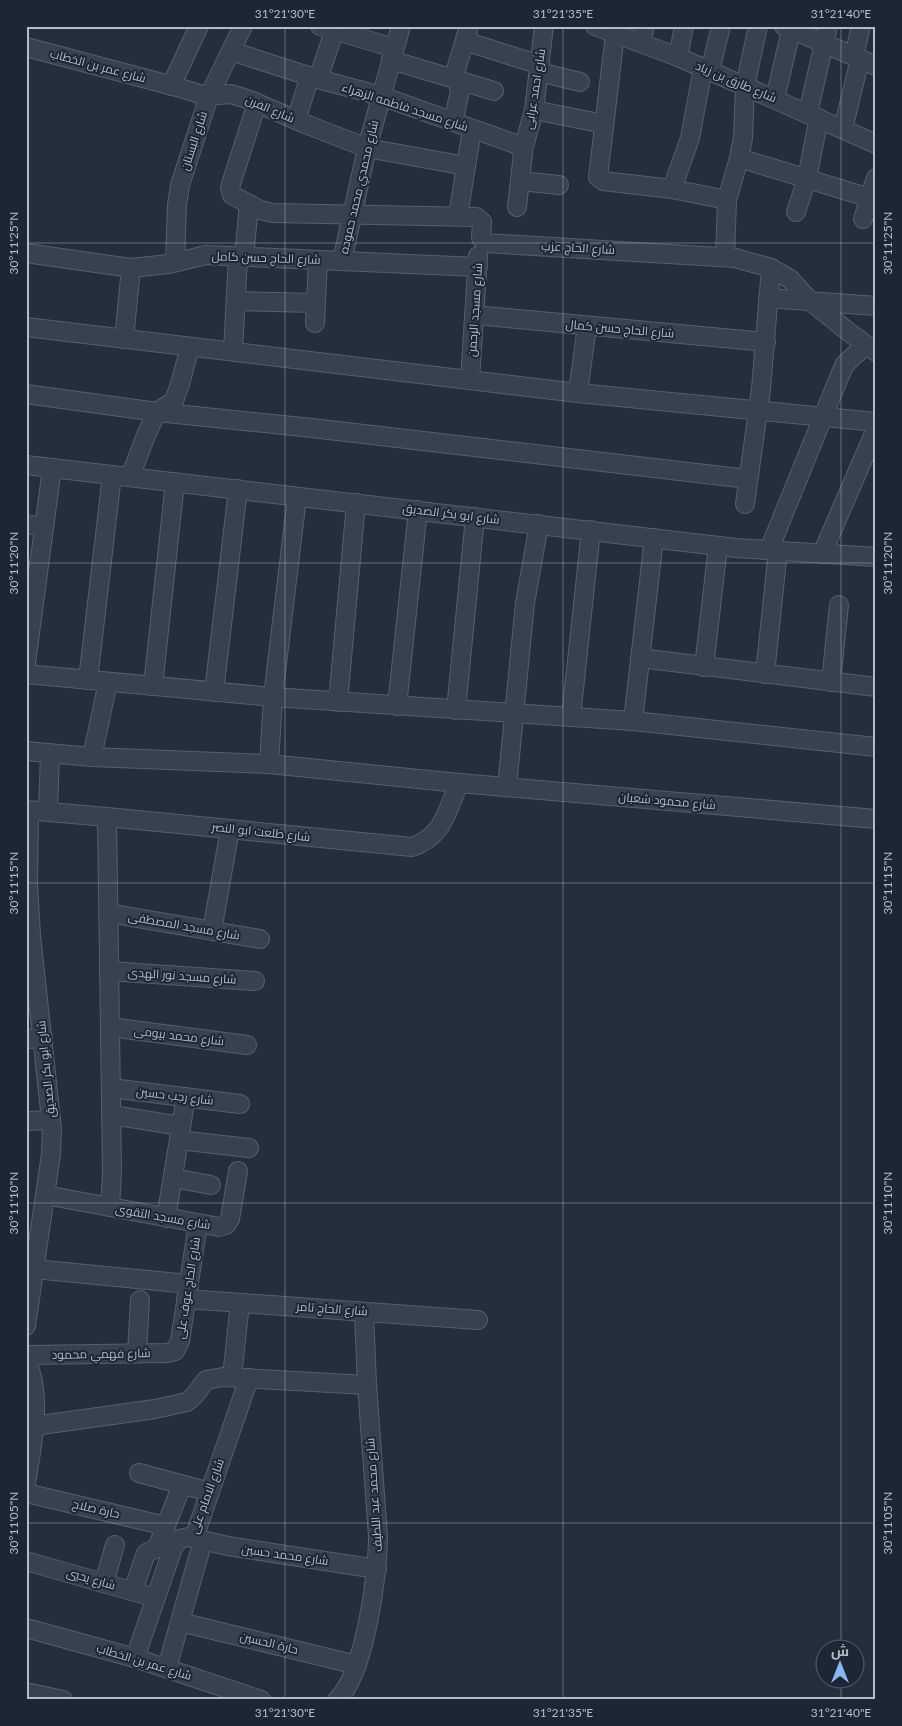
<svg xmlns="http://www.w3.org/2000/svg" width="902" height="1726" font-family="Lato,Cairo,sans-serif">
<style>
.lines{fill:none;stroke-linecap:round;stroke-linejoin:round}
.minor-casing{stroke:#565f6c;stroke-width:20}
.minor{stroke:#38414e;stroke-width:18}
.ticks{fill:none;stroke:#b4bcc9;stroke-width:1;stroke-opacity:0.45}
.labels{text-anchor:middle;stroke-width:4;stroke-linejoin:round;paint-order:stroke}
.street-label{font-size:12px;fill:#b4bcc9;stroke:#1d2633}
.neatline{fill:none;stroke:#b4bcc9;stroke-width:2}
.ticks-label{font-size:12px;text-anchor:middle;fill:#b4bcc9}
</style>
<rect width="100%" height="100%" fill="#242f3e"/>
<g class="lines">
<!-- minor casing -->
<g class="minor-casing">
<g id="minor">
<path d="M320,26L394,48"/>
<path d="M595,26L678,57L876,144"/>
<path d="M616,26L598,177L603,181L672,189L727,200"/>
<path d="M784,26L876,66"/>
<path d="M465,41L540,65"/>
<path d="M641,43L645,26"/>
<path d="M26,47L177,87L206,96L231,94L250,100L303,123L367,148L466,166"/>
<path d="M231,51L318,79L381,96L518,145L523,153L517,207"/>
<path d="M854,56L861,26"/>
<path d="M678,57L684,26"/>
<path d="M391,60L494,91"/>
<path d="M710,71L721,26"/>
<path d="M539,72L580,82"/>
<path d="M318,79L336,26"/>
<path d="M171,86L199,26"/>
<path d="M775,99L792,26"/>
<path d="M257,103L230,187L232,195L260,210L273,213L476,217L482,222L481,238L485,243L735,258L771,268L790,279L810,301L850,333L876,352"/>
<path d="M534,110L604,124"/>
<path d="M808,113L828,26"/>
<path d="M296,120L310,76"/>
<path d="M453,122L460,91L455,73L469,26"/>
<path d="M843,129L860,59"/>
<path d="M523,150L534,110L544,26"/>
<path d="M739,158L870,198"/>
<path d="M520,181L559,185"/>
<path d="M672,189L690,138L703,68"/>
<path d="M796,212L807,178L819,118"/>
<path d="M458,216L472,129"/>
<path d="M863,219L876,178"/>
<path d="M26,253L131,268L169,264L206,255L478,267"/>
<path d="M244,257L249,204"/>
<path d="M725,257L727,200L739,158L743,138L745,86L758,26"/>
<path d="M342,261L367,148L401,26"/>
<path d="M175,262L177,205L180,185L209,96L243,26"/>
<path d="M768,298L876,306"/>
<path d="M236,301L315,303"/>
<path d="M474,315L766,342"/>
<path d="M315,323L318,260"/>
<path d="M26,327L578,393L876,422"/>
<path d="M124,339L131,268"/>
<path d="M233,351L238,257"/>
<path d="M470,380L478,256"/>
<path d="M578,393L587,326"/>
<path d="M26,394L157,412L312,428L748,479"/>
<path d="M26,465L736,548L876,557"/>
<path d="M130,477L147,433L157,412L174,401L180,384L190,347"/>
<path d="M745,504L761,389L771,268"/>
<path d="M26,524L44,527"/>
<path d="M769,550L840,375L845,364L866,345"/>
<path d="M822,554L876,429"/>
<path d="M640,658L876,687"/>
<path d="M26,663L52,468"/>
<path d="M704,667L718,546"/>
<path d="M26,674L273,697L633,721L876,747"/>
<path d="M765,674L778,550"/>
<path d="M88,680L112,475"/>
<path d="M831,682L839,605"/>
<path d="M153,686L175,482"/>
<path d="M214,692L238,489"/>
<path d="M338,702L356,503"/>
<path d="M397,706L418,510"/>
<path d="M456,710L475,517"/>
<path d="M571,717L591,530"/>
<path d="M633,721L654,538"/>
<path d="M26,751L92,757L269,764L459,783L876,819"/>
<path d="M92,757L108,682"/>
<path d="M269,764L273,697L297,497"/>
<path d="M507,787L525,603L539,524"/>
<path d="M26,810L107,817L412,847C443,837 447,811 459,783"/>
<path d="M48,812L50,754"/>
<path d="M107,817L112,1174L110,1207"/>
<path d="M108,913L260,939"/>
<path d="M212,931L230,829"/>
<path d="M109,971L255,981"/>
<path d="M110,1027L247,1045"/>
<path d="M26,1039L43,1038"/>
<path d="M111,1088L240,1104"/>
<path d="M112,1115L181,1126"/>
<path d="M26,1121L51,1120"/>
<path d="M179,1140L249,1148"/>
<path d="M173,1178L211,1185"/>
<path d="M45,1195L219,1227L226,1225L230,1219L238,1171"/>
<path d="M166,1218L186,1097"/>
<path d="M34,1269L189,1284"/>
<path d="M186,1299L478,1320"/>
<path d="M26,1326L51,1154L52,1129L31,935L28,885L29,811"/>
<path d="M137,1353L140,1300"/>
<path d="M26,1355L167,1353L175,1351L180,1341L198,1224"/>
<path d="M26,1361C43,1393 32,1448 26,1482"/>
<path d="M232,1377L240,1303"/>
<path d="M34,1426L155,1409L187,1402L194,1396L206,1380L223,1377L367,1385"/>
<path d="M139,1473L210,1492"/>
<path d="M26,1493L166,1526"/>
<path d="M194,1538L249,1378"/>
<path d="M26,1561L156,1598"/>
<path d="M104,1583L115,1545"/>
<path d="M133,1591L146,1553L157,1548L182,1485"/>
<path d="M180,1622L357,1665"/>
<path d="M26,1628L135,1658L261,1700"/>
<path d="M135,1658L173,1548L179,1539L189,1537L228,1546L377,1569"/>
<path d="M167,1668L203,1540"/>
<path d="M26,1692L63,1700"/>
<path d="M337,1700C365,1674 378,1574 378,1536L367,1385L364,1312"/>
</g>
</g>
<!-- minor -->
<use href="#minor" class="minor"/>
</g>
<!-- ticks -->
<path class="ticks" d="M285,26V1700M563,26V1700M841,26V1648M26,243H876M26,563H876M26,883H876M26,1203H876M26,1523H876M841,1678V1700"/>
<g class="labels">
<!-- street labels -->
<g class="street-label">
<text transform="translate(98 66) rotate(15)" y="4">شارع عمر بن الخطاب</text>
<text transform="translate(736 82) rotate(23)" y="4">شارع طارق بن زياد</text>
<text transform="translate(535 89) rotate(-81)" y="4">شارع احمد عرابى</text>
<text transform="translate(405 107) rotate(18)" y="4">شارع مسجد فاطمه الزهراء</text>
<text transform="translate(270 109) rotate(23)" y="4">شارع الفرن</text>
<text transform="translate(194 141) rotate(-72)" y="4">شارع البستان</text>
<text transform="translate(359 187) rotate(-77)" y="4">شارع محمدي محمد حموده</text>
<text transform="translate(578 248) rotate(3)" y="4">شارع الحاج عزب</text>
<text transform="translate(266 258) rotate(2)" y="4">شارع الحاج حسن كامل</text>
<text transform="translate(475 310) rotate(-86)" y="4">شارع مسجد الرحمن</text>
<text transform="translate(620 329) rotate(5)" y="4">شارع الحاج حسن كمال</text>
<text transform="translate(451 514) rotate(7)" y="4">شارع ابو بكر الصديق</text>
<text transform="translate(667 801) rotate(5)" y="4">شارع محمود شعبان</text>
<text transform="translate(261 832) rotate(6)" y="4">شارع طلعت ابو النصر</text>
<text transform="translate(184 926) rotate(10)" y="4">شارع مسجد المصطفى</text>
<text transform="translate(182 976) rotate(4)" y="4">شارع مسجد نور الهدى</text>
<text transform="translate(179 1036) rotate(7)" y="4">شارع محمد بيومى</text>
<text transform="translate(46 1069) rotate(-96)" y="4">شارع ابو بكر الصديق</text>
<text transform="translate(175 1096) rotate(7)" y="4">شارع رجب حسين</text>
<text transform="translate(163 1217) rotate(10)" y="4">شارع مسجد التقوى</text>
<text transform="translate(188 1288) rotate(-81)" y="4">شارع الحاج عوف على</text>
<text transform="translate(332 1309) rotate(4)" y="4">شارع الحاج تامر</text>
<text transform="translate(101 1354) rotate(-1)" y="4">شارع فهمي محمود</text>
<text transform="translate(374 1495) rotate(-94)" y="4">شارع محمد عبد اللطيف</text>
<text transform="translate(207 1496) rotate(-70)" y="4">شارع الامام على</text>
<text transform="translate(96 1509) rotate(13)" y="4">حارة صلاح</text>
<text transform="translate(285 1555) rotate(8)" y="4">شارع محمد حسين</text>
<text transform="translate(91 1579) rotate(16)" y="4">شارع يحيي</text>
<text transform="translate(269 1643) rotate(14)" y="4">حارة الحسين</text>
<text transform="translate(144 1662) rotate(17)" y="4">شارع عمر بن الخطاب</text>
</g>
</g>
<!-- border -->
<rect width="902" height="1726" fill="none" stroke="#1d2633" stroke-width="55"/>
<!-- north arrow -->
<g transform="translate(840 1664)"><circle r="24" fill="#1d2633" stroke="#59626f"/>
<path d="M0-4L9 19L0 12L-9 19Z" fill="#8ab4f8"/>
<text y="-8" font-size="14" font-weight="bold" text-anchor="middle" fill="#b4bcc9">ش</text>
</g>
<rect x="28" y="28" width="846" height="1670" class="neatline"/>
<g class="ticks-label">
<text x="285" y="18">31°21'30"E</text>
<text x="563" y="18">31°21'35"E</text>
<text x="841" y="18">31°21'40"E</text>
<text transform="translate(14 243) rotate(-90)" y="4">30°11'25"N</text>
<text transform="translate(888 243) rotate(-90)" y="4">30°11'25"N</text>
<text transform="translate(14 563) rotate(-90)" y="4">30°11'20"N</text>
<text transform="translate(888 563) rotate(-90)" y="4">30°11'20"N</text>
<text transform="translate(14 883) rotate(-90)" y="4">30°11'15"N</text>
<text transform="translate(888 883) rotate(-90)" y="4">30°11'15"N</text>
<text transform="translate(14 1203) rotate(-90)" y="4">30°11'10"N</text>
<text transform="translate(888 1203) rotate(-90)" y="4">30°11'10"N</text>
<text transform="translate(14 1523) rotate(-90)" y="4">30°11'05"N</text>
<text transform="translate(888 1523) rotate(-90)" y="4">30°11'05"N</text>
<text x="285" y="1717">31°21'30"E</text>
<text x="563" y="1717">31°21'35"E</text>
<text x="841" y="1717">31°21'40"E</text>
</g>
</svg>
